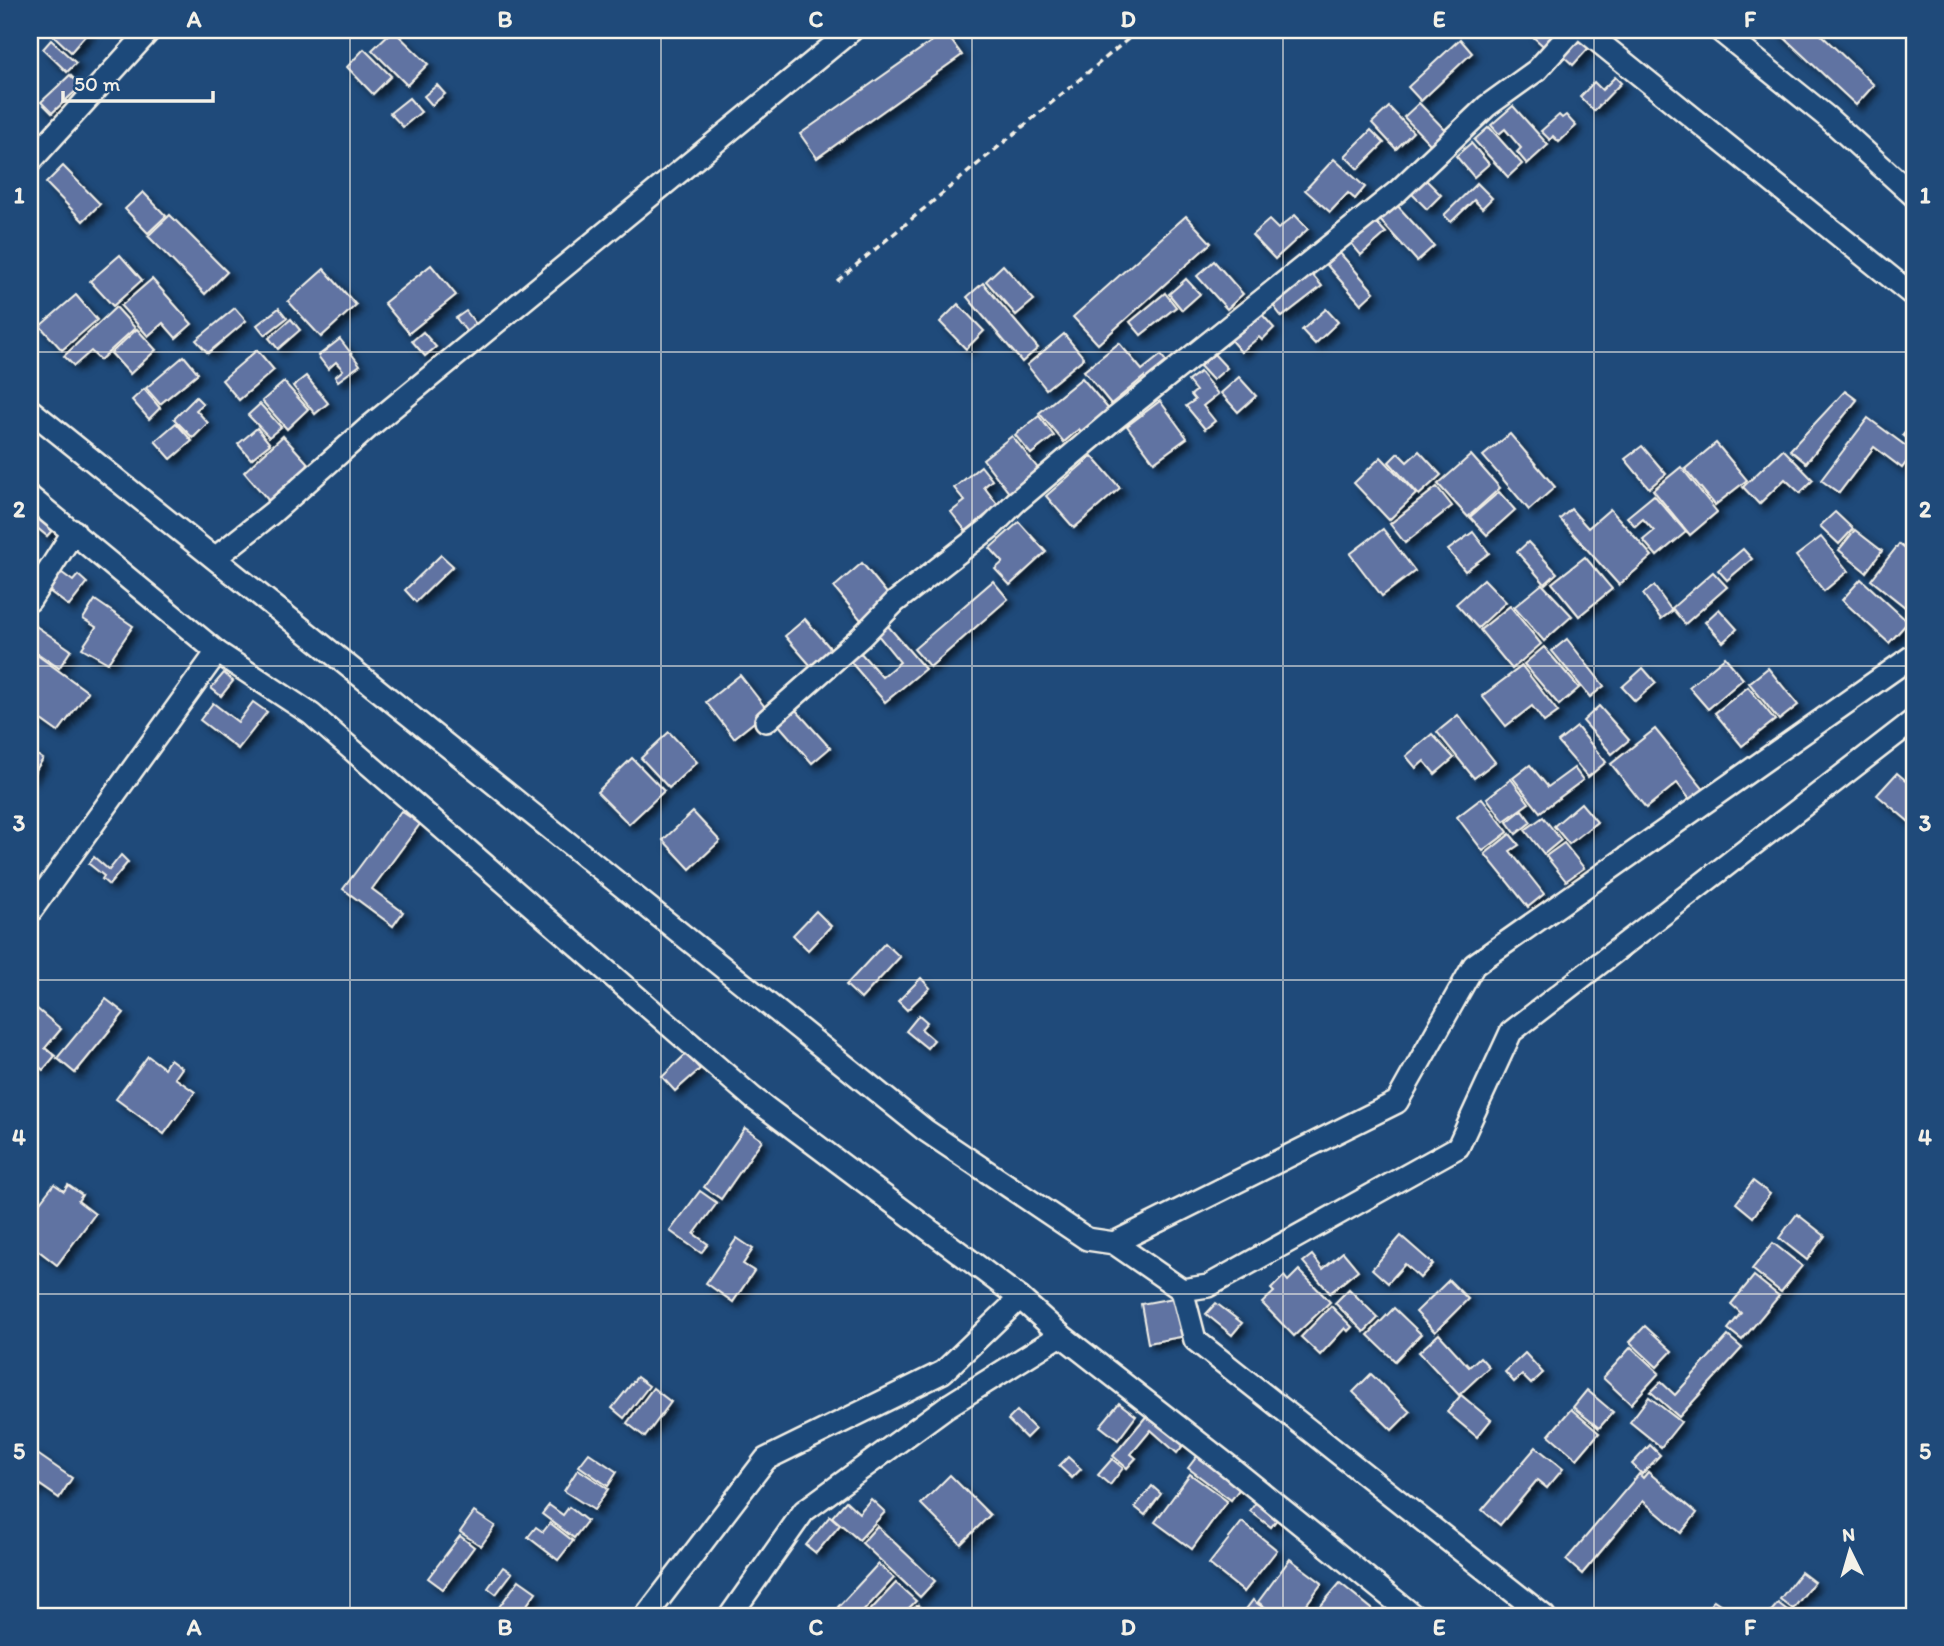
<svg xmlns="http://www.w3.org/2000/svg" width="1944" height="1646" font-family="Itim,sans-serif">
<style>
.building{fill:#6173a2;stroke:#f4f1e8;stroke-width:2;filter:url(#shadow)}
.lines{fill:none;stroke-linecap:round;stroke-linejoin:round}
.minor-casing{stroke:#f4f1e8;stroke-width:26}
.path{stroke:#f4f1e8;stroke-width:3.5;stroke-dasharray:7 5;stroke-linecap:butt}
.minor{stroke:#1f4a7a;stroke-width:21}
.grid{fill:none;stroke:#f4f1e8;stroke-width:2;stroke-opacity:0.55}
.neatline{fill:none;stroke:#f4f1e8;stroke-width:2.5}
.grid-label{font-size:23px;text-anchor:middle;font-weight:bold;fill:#f4f1e8}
</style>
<defs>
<filter id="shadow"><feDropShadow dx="5.5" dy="5.5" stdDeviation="3.5" flood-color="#0009"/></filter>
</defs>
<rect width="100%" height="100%" fill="#1f4a7a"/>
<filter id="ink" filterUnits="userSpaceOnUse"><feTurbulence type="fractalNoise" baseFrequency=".0143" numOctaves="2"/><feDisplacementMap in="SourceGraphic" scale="14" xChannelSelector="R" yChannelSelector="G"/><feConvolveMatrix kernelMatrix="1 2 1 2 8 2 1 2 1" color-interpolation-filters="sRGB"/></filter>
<g filter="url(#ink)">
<!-- building -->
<g class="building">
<path d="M56,30H90L71,52L52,34Z"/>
<path d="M393,30L428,64L407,85L372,50Z"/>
<path d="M1538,30H1564L1549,51L1532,36Z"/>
<path d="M1776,30H1816L1874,85L1856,105Z"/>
<path d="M945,32L962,55L817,158L800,134Z"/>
<path d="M1581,32L1593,43L1573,65L1561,54Z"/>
<path d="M1460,39L1472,53L1421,101L1408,87Z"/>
<path d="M51,40L76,63L67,72L43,49Z"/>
<path d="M364,49L391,76L373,94L347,67Z"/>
<path d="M70,75L81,86L52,113L41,102Z"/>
<path d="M1615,77L1621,83L1594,111L1580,97L1594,82L1602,90Z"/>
<path d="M437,85L445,94L432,105L424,96Z"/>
<path d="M409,98L421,112L403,127L390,113Z"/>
<path d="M1419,103L1449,134L1434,148L1404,117Z"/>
<path d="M1513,106L1548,145L1527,164L1517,152L1521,148L1505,129L1499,134L1491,125Z"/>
<path d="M1389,107L1413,132L1396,149L1372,123Z"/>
<path d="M1559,115L1562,118L1566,115L1576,126L1559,142L1553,136L1550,140L1541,131Z"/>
<path d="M1489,127L1522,164L1508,177L1474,140Z"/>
<path d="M1371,130L1384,143L1358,169L1345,156Z"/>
<path d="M1471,143L1489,164L1474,177L1456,156Z"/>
<path d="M1334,159L1365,187L1355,199L1348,193L1330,212L1305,190Z"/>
<path d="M63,166L100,204L83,221L46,183Z"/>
<path d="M1424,178L1441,195L1427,209L1410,192Z"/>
<path d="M1477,183L1492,198L1482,208L1474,200L1451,222L1444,215Z"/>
<path d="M143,192L166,216L148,233L125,209Z"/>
<path d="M1396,204L1434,246L1417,261L1379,219Z"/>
<path d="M170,215L227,272L205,294L148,236Z"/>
<path d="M1295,215L1308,229L1275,259L1252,235L1269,220L1278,229Z"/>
<path d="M1186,216L1211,243L1098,344L1073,317Z"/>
<path d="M1375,221L1386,233L1361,255L1351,243Z"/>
<path d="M1339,252L1374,292L1361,304L1326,264Z"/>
<path d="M120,255L142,280L113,306L90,281Z"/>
<path d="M1214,261L1243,294L1227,309L1197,276Z"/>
<path d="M431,265L456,295L409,333L384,303Z"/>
<path d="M1003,265L1034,300L1016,315L986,281Z"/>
<path d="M324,269L356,305L321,337L288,301Z"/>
<path d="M1311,273L1322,286L1282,317L1272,304Z"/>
<path d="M152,279L192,324L176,338L163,323L148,336L121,306Z"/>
<path d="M1186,279L1200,294L1182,310L1169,294Z"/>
<path d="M983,283L1038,348L1022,362L967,297Z"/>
<path d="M1165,293L1176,307L1141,335L1130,322Z"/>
<path d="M76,295L97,320L62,350L40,326Z"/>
<path d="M958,304L984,331L966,349L940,322Z"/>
<path d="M116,307L135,328L100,360L91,351L74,366L64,356Z"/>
<path d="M235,308L246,321L208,353L196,340Z"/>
<path d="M279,308L287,318L265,335L257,325Z"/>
<path d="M1326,309L1338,322L1315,344L1302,330Z"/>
<path d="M466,311L479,328L470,336L456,318Z"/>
<path d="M1260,312L1274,328L1262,340L1259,337L1241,352L1229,338Z"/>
<path d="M291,319L300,330L278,349L269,338Z"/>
<path d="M137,329L156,350L130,374L111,353Z"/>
<path d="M423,332L436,347L425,356L412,341Z"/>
<path d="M1064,334L1084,358L1046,389L1027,365Z"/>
<path d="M340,339L360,365L338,381L335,377L343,370L336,362L328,369L318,356Z"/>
<path d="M1119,343L1142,370L1161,355L1171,368L1150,385L1144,377L1111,404L1084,371Z"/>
<path d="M257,350L274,370L239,400L222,380Z"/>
<path d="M1214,354L1227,368L1213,380L1200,366Z"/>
<path d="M184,356L198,373L160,404L146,388Z"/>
<path d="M1200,372L1218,394L1203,406L1215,421L1205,429L1186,406L1195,400L1191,395L1196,391L1188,381Z"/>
<path d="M306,376L328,403L315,414L293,386Z"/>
<path d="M1239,377L1256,396L1238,412L1221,393Z"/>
<path d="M1082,378L1111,412L1084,435L1079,429L1064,442L1039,413Z"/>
<path d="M284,382L308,409L287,429L262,401Z"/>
<path d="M144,389L160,408L149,419L132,400Z"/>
<path d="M1845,391L1857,400L1806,463L1790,450Z"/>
<path d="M196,397L203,404L196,410L208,423L193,438L174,419Z"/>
<path d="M1160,401L1187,438L1154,462L1127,426Z"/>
<path d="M260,404L281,427L269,437L248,415Z"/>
<path d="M1039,416L1054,436L1031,454L1015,435Z"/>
<path d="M1868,418L1914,452L1902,468L1874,447L1839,493L1821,480Z"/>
<path d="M1914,420V444L1903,435Z"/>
<path d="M176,423L192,441L171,459L155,441Z"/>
<path d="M257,428L270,444L251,459L238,444Z"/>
<path d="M1510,434L1555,487L1529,510L1483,456Z"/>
<path d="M283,436L313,469L295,485L291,482L269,501L244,472Z"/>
<path d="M1012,436L1040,471L1010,494L983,459Z"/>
<path d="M1716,443L1747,480L1715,505L1685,469Z"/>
<path d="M1642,446L1666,474L1649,488L1625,459Z"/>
<path d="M1783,449L1813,480L1800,493L1785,479L1759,504L1743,487Z"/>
<path d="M1419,451L1441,475L1419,495L1389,462L1398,453L1407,462Z"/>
<path d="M1471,455L1500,488L1468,517L1438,484Z"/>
<path d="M1092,456L1120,488L1074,528L1046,496Z"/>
<path d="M1381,457L1416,494L1389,520L1354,483Z"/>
<path d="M981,466L992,480L984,487L998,505L966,531L951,512L965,501L954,488Z"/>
<path d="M1681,467L1717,512L1690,535L1653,490Z"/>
<path d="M1437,487L1452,506L1405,543L1390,524Z"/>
<path d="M1499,492L1515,510L1487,535L1470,517Z"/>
<path d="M1654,495L1686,532L1657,556L1643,540L1654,531L1643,519L1635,526L1627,517Z"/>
<path d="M1571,509L1588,528L1610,509L1652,556L1619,585L1560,519Z"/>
<path d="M36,510L56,526L47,536L30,522V517Z"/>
<path d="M1835,512L1853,529L1839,544L1820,526Z"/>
<path d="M1019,522L1046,552L1010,585L995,569L1003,562L990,548Z"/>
<path d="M1383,529L1415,571L1382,596L1350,554Z"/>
<path d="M1855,530L1882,551L1866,572L1839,550Z"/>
<path d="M1473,532L1489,553L1465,571L1448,550Z"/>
<path d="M1821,537L1848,571L1824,591L1796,556Z"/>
<path d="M1528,542L1557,573L1545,584L1517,552Z"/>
<path d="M1899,544L1914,556V595L1905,607L1871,580Z"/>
<path d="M1743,549L1752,559L1727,580L1718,570Z"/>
<path d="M441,555L453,566L416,602L405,590Z"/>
<path d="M1585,557L1612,589L1579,616L1552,583Z"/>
<path d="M862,563L889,596L861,620L834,587Z"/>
<path d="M58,570L73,581L78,575L87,583L69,606L44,587Z"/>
<path d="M1713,572L1727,587L1685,624L1672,608Z"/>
<path d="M1484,579L1506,602L1478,628L1456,604Z"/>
<path d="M1861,579L1908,622L1889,643L1842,600Z"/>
<path d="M993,581L1008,599L930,667L914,649Z"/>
<path d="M1542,584L1572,616L1544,641L1514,607Z"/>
<path d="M1654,586L1672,611L1661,619L1643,594Z"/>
<path d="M95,600L133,626L108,663L82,648L96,627L83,619Z"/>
<path d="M1510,606L1541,644L1512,669L1480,630Z"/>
<path d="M1719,609L1737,629L1723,642L1705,622Z"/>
<path d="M805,619L831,649L811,666L785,636Z"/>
<path d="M30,622L71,650L59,668L30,648Z"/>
<path d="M888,626L925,669L885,702L849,660L859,651L882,677L900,662L877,634Z"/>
<path d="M1567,639L1604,686L1590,697L1552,651Z"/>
<path d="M1544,647L1579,688L1559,705L1524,664Z"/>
<path d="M37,655L88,692L58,732L30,712V665Z"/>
<path d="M1725,657L1743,679L1708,709L1689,687Z"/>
<path d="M1522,666L1558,712L1544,722L1532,706L1506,726L1482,696Z"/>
<path d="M1643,668L1656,683L1635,701L1622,687Z"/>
<path d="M1768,668L1798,705L1779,720L1749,683Z"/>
<path d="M224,673L233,681L221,696L211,688Z"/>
<path d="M740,675L768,711L734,738L706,702Z"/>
<path d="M1748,687L1775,720L1742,746L1715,713Z"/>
<path d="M253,702L267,712L238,749L200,720L213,703L238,722Z"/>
<path d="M1599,706L1629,740L1612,754L1583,721Z"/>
<path d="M795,709L830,748L812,763L778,724Z"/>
<path d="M1458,715L1495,762L1474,778L1437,732Z"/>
<path d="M1577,727L1606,762L1588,777L1558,742Z"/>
<path d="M1655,729L1705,791L1692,802L1677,783L1646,808L1611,764Z"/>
<path d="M669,732L697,762L669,788L641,758Z"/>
<path d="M1432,734L1454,758L1435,774L1424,761L1416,768L1406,756Z"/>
<path d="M30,750L43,759L30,779Z"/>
<path d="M632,758L664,791L629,824L597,792Z"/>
<path d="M1530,765L1548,787L1574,768L1583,780L1540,812L1513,778Z"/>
<path d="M1897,773L1910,784L1914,778V826L1877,795Z"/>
<path d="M1511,779L1529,803L1504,821L1487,798Z"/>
<path d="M1482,798L1508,832L1483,851L1457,817Z"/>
<path d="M1581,803L1597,822L1569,844L1554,826Z"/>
<path d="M1522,810L1531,822L1516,834L1507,822Z"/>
<path d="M401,811L420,824L372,889L403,912L393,926L343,889Z"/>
<path d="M693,812L720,841L690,869L663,840Z"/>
<path d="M1543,817L1561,840L1544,854L1525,830Z"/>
<path d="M1510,834L1519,845L1510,851L1544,894L1528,907L1485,854Z"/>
<path d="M1564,843L1584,868L1566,881L1546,856Z"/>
<path d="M121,855L128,862L109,885L102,879L104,876L89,864L94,857L109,870Z"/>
<path d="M816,911L831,926L808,950L793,935Z"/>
<path d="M885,943L900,957L861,999L846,985Z"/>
<path d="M921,978L930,988L907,1010L898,1001Z"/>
<path d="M106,999L124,1013L75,1073L57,1058Z"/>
<path d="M36,1008L61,1029L45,1048L55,1056L43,1070L35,1063L30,1069V1016Z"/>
<path d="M919,1015L927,1022L921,1029L934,1040L927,1048L906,1031Z"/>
<path d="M686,1054L700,1069L675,1091L662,1077Z"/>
<path d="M148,1056L164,1068L170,1059L182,1068L175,1078L195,1092L164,1134L116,1099Z"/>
<path d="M745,1128L762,1140L721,1199L704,1187Z"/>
<path d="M1753,1181L1770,1194L1753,1217L1736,1203Z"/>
<path d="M54,1184L64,1191L68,1185L82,1195L78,1201L95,1214L57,1265L30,1244V1203L37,1206Z"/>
<path d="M700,1191L717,1203L694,1234L708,1244L701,1253L670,1231Z"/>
<path d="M1797,1214L1825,1236L1807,1260L1779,1238Z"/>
<path d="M1401,1236L1433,1264L1420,1278L1405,1264L1388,1283L1372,1269Z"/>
<path d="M737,1238L753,1249L743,1264L754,1271L733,1302L706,1283Z"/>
<path d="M1773,1243L1802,1266L1781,1292L1752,1269Z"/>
<path d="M1343,1252L1358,1270L1330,1293L1303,1262L1312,1255L1323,1269Z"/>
<path d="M1299,1270L1330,1302L1294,1336L1262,1303L1274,1292L1271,1289L1284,1276L1288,1281Z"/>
<path d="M1754,1276L1779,1296L1742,1340L1728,1329L1741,1313L1731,1304Z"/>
<path d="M1449,1280L1468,1299L1435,1332L1416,1312Z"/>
<path d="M1349,1289L1378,1318L1364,1332L1335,1303Z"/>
<path d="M1179,1297L1186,1336L1148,1343L1141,1304Z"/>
<path d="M1216,1303L1242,1323L1232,1335L1206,1314Z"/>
<path d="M1331,1306L1352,1327L1348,1331L1345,1328L1320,1355L1301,1337Z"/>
<path d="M1394,1308L1421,1334L1395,1361L1368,1335Z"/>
<path d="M1645,1326L1672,1351L1657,1367L1630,1342Z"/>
<path d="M1439,1334L1469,1367L1480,1357L1489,1367L1459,1395L1419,1352Z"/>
<path d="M1728,1336L1742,1348L1679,1417L1651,1392L1661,1382L1675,1395Z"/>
<path d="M1631,1347L1659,1373L1631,1404L1603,1378Z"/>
<path d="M1525,1353L1543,1373L1531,1384L1522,1375L1514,1382L1505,1372Z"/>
<path d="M1371,1374L1410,1412L1392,1430L1353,1392Z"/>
<path d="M637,1377L649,1386L624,1418L612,1408Z"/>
<path d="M653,1388L671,1402L645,1437L627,1423Z"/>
<path d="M1587,1390L1613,1412L1599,1428L1573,1407Z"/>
<path d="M1461,1395L1491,1420L1477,1437L1447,1412Z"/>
<path d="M1649,1397L1681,1422L1661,1447L1630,1422Z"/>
<path d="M1119,1403L1136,1416L1118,1440L1100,1426Z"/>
<path d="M1571,1409L1599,1433L1577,1459L1549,1435Z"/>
<path d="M1017,1411L1035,1429L1026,1438L1008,1420Z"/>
<path d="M1149,1413L1185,1443L1177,1453L1151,1430L1131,1454L1136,1458L1127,1468L1113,1456Z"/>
<path d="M1650,1445L1660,1455L1642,1474L1632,1464Z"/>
<path d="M1536,1447L1563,1469L1547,1488L1537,1480L1500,1525L1482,1510Z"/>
<path d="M33,1451L72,1478L59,1498L37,1483L30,1493V1456Z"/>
<path d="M1201,1451L1244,1483L1231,1500L1188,1468Z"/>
<path d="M589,1453L617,1472L608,1486L579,1466Z"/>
<path d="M1068,1457L1081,1469L1072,1478L1059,1466Z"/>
<path d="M1112,1459L1123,1468L1110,1485L1098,1475Z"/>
<path d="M578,1469L608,1489L594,1510L564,1491Z"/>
<path d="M1648,1472L1697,1513L1681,1533L1643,1501L1582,1574L1566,1560L1639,1474L1643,1478Z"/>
<path d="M1190,1474L1227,1501L1192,1549L1155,1522Z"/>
<path d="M950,1475L990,1515L961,1544L921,1504Z"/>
<path d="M1152,1486L1161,1494L1145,1515L1135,1507Z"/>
<path d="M1259,1498L1281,1514L1271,1527L1250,1511Z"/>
<path d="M871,1499L885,1512L859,1540L832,1517L846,1501L859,1513Z"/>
<path d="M549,1505L563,1515L569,1507L587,1521L574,1538L542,1514Z"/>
<path d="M474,1512L495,1526L481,1546L460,1532Z"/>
<path d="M830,1516L840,1525L816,1553L806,1545Z"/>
<path d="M1242,1522L1277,1550L1244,1592L1209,1564Z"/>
<path d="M550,1523L573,1541L558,1560L528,1537L536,1527L543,1532Z"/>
<path d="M877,1526L935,1581L920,1597L862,1543Z"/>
<path d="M460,1536L474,1547L443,1589L428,1578Z"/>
<path d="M1290,1559L1322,1583L1298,1616H1277L1258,1602Z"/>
<path d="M878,1564L894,1578L859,1616H849L838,1607Z"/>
<path d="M503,1567L512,1573L496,1594L488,1588Z"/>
<path d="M1801,1572L1814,1582L1793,1609L1780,1599Z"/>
<path d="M519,1580L536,1592L519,1616H512L499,1607Z"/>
<path d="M896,1583L916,1601L901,1616H865Z"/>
<path d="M1340,1583L1372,1609L1366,1616H1312Z"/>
<path d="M1253,1600L1258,1604L1274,1616H1241Z"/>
<path d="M1714,1600L1738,1616H1703Z"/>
<path d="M1778,1603L1795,1616H1767Z"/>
<path d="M918,1605L929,1616H906Z"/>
</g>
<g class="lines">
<!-- minor casing -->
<g class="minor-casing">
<g id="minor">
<path d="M1584,30L1914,296"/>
<path d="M1719,30L1827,117L1914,196"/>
<path d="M30,162L150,30"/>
<path d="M30,410L925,1130L1087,1239L1114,1243L1182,1290L1208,1286L1458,1147L1511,1032L1914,720"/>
<path d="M30,497L217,652L311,714L753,1098L1020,1298L1061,1335L1230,1467L1414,1616"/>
<path d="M215,558L272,513L369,427L852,30"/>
<path d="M30,600L74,531"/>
<path d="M766,721L861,637L895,602L991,527L1016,502L1113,420L1398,191L1487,106L1537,70L1573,30"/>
<path d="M30,912L217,652"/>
<path d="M1114,1243L1397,1102L1474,965L1914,655"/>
<path d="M1182,1290L1195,1340L1544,1616"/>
<path d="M646,1616L766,1459L943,1372L1020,1298"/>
<path d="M730,1616L804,1511L946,1407L1061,1335"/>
</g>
</g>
<!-- path -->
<path class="path" d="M837,281L1139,30"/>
<!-- minor -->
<use href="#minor" class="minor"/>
</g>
</g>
<!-- grid -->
<path class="grid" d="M350,30V1616M661,30V1616M972,30V1616M1283,30V1616M1594,30V1616M30,352H1914M30,666H1914M30,980H1914M30,1294H1914"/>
<!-- margin -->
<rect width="1944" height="1646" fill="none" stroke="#1f4a7a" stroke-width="77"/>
<!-- north arrow -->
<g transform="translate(1850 1551) rotate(355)" stroke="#1f4a7a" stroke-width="5" paint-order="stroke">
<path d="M0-5L12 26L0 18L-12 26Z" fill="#f4f1e8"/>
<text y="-10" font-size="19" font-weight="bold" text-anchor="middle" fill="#f4f1e8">N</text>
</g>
<!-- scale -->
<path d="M63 91v10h150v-10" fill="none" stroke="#f4f1e8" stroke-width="3.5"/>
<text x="74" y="91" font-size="21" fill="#f4f1e8" stroke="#1f4a7a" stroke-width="5" paint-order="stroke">50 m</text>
<rect x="38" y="38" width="1868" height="1570" class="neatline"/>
<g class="grid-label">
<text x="194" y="27">A</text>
<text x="505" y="27">B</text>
<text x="816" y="27">C</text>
<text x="1128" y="27">D</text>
<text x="1439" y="27">E</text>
<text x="1750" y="27">F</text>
<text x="19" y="203">1</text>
<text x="1925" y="203">1</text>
<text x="19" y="517">2</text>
<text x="1925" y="517">2</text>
<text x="19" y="831">3</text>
<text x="1925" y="831">3</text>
<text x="19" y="1145">4</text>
<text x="1925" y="1145">4</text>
<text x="19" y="1459">5</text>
<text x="1925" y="1459">5</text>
<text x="194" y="1635">A</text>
<text x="505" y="1635">B</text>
<text x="816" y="1635">C</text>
<text x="1128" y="1635">D</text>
<text x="1439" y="1635">E</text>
<text x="1750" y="1635">F</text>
</g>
</svg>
